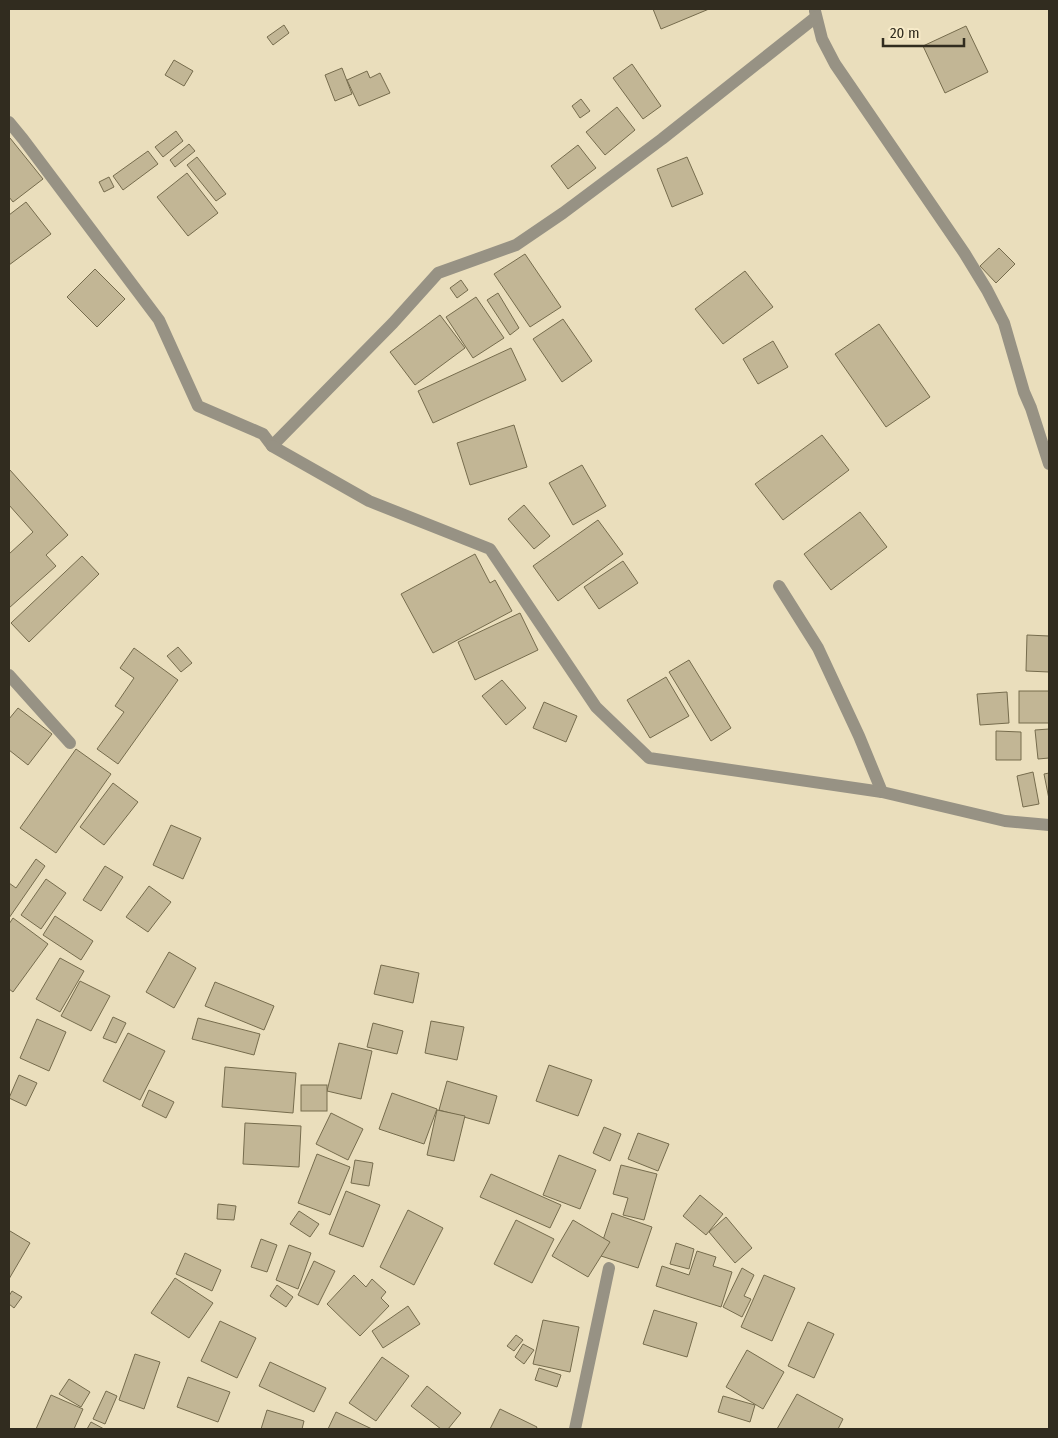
<svg xmlns="http://www.w3.org/2000/svg" width="1058" height="1438" font-family="'Fira Sans Condensed',sans-serif">
<style>
.building{fill:#c2b695;stroke:#766c4d}
.lines{fill:none;stroke-linecap:round;stroke-linejoin:round}
.minor{stroke:#979284;stroke-width:12}
</style>
<rect width="100%" height="100%" fill="#eadebc"/>
<!-- building -->
<g class="building">
<path d="M653,9H709L661,29Z"/>
<path d="M284,25L289,33L273,45L267,37Z"/>
<path d="M966,26L988,72L945,93L923,46Z"/>
<path d="M174,60L193,71L184,86L165,75Z"/>
<path d="M632,64L661,106L643,119L613,78Z"/>
<path d="M342,68L352,94L335,101L325,75Z"/>
<path d="M367,71L370,78L380,73L390,93L359,106L347,80Z"/>
<path d="M581,99L590,111L580,118L572,106Z"/>
<path d="M617,107L635,130L605,155L586,132Z"/>
<path d="M176,131L183,141L163,157L155,147Z"/>
<path d="M10,138L43,179L13,202L9,197V139Z"/>
<path d="M189,144L195,151L175,167L170,160Z"/>
<path d="M578,145L596,168L568,189L551,166Z"/>
<path d="M148,151L158,164L123,190L113,176Z"/>
<path d="M197,157L226,194L216,201L187,165Z"/>
<path d="M687,157L703,194L672,207L657,169Z"/>
<path d="M187,173L218,213L188,236L157,197Z"/>
<path d="M109,177L114,187L104,192L99,182Z"/>
<path d="M26,202L51,234L9,265V215Z"/>
<path d="M999,248L1015,264L996,283L980,266Z"/>
<path d="M525,254L561,307L530,327L494,274Z"/>
<path d="M95,269L125,299L97,327L67,297Z"/>
<path d="M745,271L773,307L723,344L695,309Z"/>
<path d="M461,280L468,290L457,298L450,288Z"/>
<path d="M498,293L519,328L510,335L487,300Z"/>
<path d="M476,297L504,338L473,358L446,317Z"/>
<path d="M440,315L465,348L415,385L390,352Z"/>
<path d="M563,319L592,361L562,382L533,339Z"/>
<path d="M879,324L930,397L886,427L835,354Z"/>
<path d="M773,341L788,367L758,384L743,359Z"/>
<path d="M511,348L526,380L433,423L418,391Z"/>
<path d="M514,425L527,467L470,485L457,443Z"/>
<path d="M822,435L849,470L783,520L755,484Z"/>
<path d="M582,465L606,506L573,525L549,483Z"/>
<path d="M10,470L68,535L46,555L56,566L9,608V554L33,532L9,505V471Z"/>
<path d="M524,505L550,536L534,549L508,519Z"/>
<path d="M860,512L887,547L831,590L804,554Z"/>
<path d="M598,520L623,554L558,601L533,566Z"/>
<path d="M475,554L490,583L495,580L512,611L433,653L401,594Z"/>
<path d="M82,556L99,574L29,642L11,623Z"/>
<path d="M623,561L638,583L599,609L584,587Z"/>
<path d="M520,613L538,650L475,680L458,642Z"/>
<path d="M1027,635L1049,636V672L1026,671Z"/>
<path d="M178,647L192,663L181,672L167,656Z"/>
<path d="M134,648L178,680L118,764L97,749L124,712L115,706L134,678L120,668Z"/>
<path d="M689,660L731,728L711,741L669,672Z"/>
<path d="M666,677L689,716L650,738L627,700Z"/>
<path d="M502,680L526,708L506,725L482,696Z"/>
<rect x="1019" y="691" width="30" height="32"/>
<path d="M1007,692L1009,723L980,725L977,694Z"/>
<path d="M544,702L577,716L566,742L533,728Z"/>
<path d="M18,708L52,734L28,765L9,750V719Z"/>
<path d="M1049,729V758L1038,759L1035,730Z"/>
<path d="M996,731L1021,732V760H996Z"/>
<path d="M76,749L111,774L56,853L20,828Z"/>
<path d="M1033,772L1039,804L1023,807L1017,776Z"/>
<path d="M1049,773V799L1044,774Z"/>
<path d="M113,783L138,802L104,845L80,827Z"/>
<path d="M171,825L201,838L183,879L153,865Z"/>
<path d="M36,859L45,866L9,918V883L16,888Z"/>
<path d="M105,866L123,877L101,911L83,900Z"/>
<path d="M46,879L66,893L41,929L21,915Z"/>
<path d="M149,886L171,902L148,932L126,917Z"/>
<path d="M55,916L93,941L81,960L43,935Z"/>
<path d="M13,918L48,944L13,992L9,989V924Z"/>
<path d="M169,952L196,968L174,1008L146,992Z"/>
<path d="M60,958L84,971L60,1012L36,999Z"/>
<path d="M381,965L419,973L413,1003L374,994Z"/>
<path d="M80,981L110,996L91,1031L61,1016Z"/>
<path d="M215,982L274,1006L264,1030L205,1006Z"/>
<path d="M113,1017L126,1023L116,1043L103,1038Z"/>
<path d="M198,1018L260,1034L254,1055L192,1039Z"/>
<path d="M37,1019L66,1032L49,1071L20,1058Z"/>
<path d="M431,1021L464,1027L457,1060L425,1053Z"/>
<path d="M373,1023L403,1031L397,1054L367,1047Z"/>
<path d="M128,1033L165,1051L140,1100L103,1081Z"/>
<path d="M339,1043L372,1051L361,1099L327,1091Z"/>
<path d="M549,1065L592,1080L578,1116L536,1101Z"/>
<path d="M225,1067L296,1073L293,1113L222,1107Z"/>
<path d="M19,1075L37,1083L26,1106L9,1098Z"/>
<path d="M447,1081L497,1096L489,1124L439,1110Z"/>
<rect x="301" y="1085" width="26" height="26"/>
<path d="M149,1090L174,1102L166,1118L142,1106Z"/>
<path d="M392,1093L437,1109L424,1144L379,1129Z"/>
<path d="M437,1110L465,1116L454,1161L427,1155Z"/>
<path d="M331,1113L363,1129L348,1160L316,1144Z"/>
<path d="M245,1123L301,1126L299,1167L243,1164Z"/>
<path d="M604,1127L621,1134L610,1161L593,1153Z"/>
<path d="M638,1133L669,1144L658,1171L628,1159Z"/>
<path d="M317,1154L350,1167L330,1215L298,1203Z"/>
<path d="M559,1155L596,1170L580,1209L543,1195Z"/>
<path d="M355,1160L373,1163L369,1186L351,1183Z"/>
<path d="M621,1165L657,1174L644,1220L623,1215L628,1198L613,1194Z"/>
<path d="M491,1174L561,1205L550,1228L480,1197Z"/>
<path d="M346,1191L380,1205L363,1247L329,1234Z"/>
<path d="M700,1195L723,1214L706,1235L683,1216Z"/>
<path d="M218,1204L236,1206L234,1220L217,1219Z"/>
<path d="M408,1210L443,1228L414,1285L380,1267Z"/>
<path d="M299,1211L319,1224L310,1237L290,1224Z"/>
<path d="M612,1213L652,1227L638,1268L598,1255Z"/>
<path d="M726,1217L752,1248L735,1263L709,1232Z"/>
<path d="M516,1220L554,1239L532,1283L494,1264Z"/>
<path d="M573,1220L610,1242L588,1277L552,1256Z"/>
<path d="M10,1231L30,1243L9,1279V1233Z"/>
<path d="M261,1239L277,1245L267,1272L251,1267Z"/>
<path d="M676,1243L694,1249L689,1269L670,1264Z"/>
<path d="M289,1245L311,1253L298,1289L276,1280Z"/>
<path d="M697,1251L716,1257L713,1266L732,1272L721,1307L656,1286L662,1266L689,1275Z"/>
<path d="M185,1253L221,1270L212,1291L176,1274Z"/>
<path d="M314,1261L335,1271L318,1305L298,1295Z"/>
<path d="M742,1268L754,1275L744,1296L751,1299L742,1317L723,1307Z"/>
<path d="M354,1275L366,1287L372,1279L386,1292L381,1298L389,1306L360,1336L327,1304Z"/>
<path d="M764,1275L795,1288L772,1341L741,1327Z"/>
<path d="M175,1278L213,1303L189,1338L151,1313Z"/>
<path d="M277,1285L293,1297L286,1307L270,1296Z"/>
<path d="M12,1291L22,1297L14,1308L9,1304V1296Z"/>
<path d="M408,1306L420,1324L383,1348L372,1331Z"/>
<path d="M654,1310L697,1323L687,1357L643,1344Z"/>
<path d="M543,1320L579,1327L570,1372L533,1364Z"/>
<path d="M220,1321L256,1338L237,1378L201,1361Z"/>
<path d="M808,1322L834,1334L814,1378L788,1366Z"/>
<path d="M516,1335L523,1340L514,1351L507,1346Z"/>
<path d="M523,1344L534,1350L524,1364L515,1357Z"/>
<path d="M747,1350L784,1372L763,1409L726,1387Z"/>
<path d="M135,1354L160,1362L144,1409L119,1400Z"/>
<path d="M382,1357L409,1376L376,1421L349,1403Z"/>
<path d="M270,1362L326,1388L314,1412L259,1386Z"/>
<path d="M539,1368L561,1375L557,1387L535,1380Z"/>
<path d="M188,1377L230,1392L218,1422L177,1407Z"/>
<path d="M69,1379L90,1392L81,1407L59,1394Z"/>
<path d="M427,1386L461,1413L448,1429H441L411,1406Z"/>
<path d="M106,1391L117,1396L105,1424L93,1419Z"/>
<path d="M797,1394L843,1419L838,1429H777Z"/>
<path d="M51,1395L83,1409L74,1429H36Z"/>
<path d="M723,1396L755,1405L750,1422L718,1412Z"/>
<path d="M500,1409L537,1427L536,1429H490Z"/>
<path d="M267,1410L304,1421L302,1429H261Z"/>
<path d="M336,1412L372,1429H328Z"/>
<path d="M91,1422L104,1429H87Z"/>
</g>
<g class="lines">
<!-- minor -->
<g class="minor">
<path d="M815,11L822,39L835,64L965,254L987,290L1004,323L1024,392L1031,408L1049,464"/>
<path d="M9,122L23,139L159,320L198,406L263,434L272,446L393,323L438,273L516,245L563,213L662,139L816,17"/>
<path d="M272,446L369,501L490,549L596,707L649,758L882,792L1005,821L1049,825"/>
<path d="M779,586L818,648L859,736L882,792"/>
<path d="M9,675L70,743"/>
<path d="M575,1429L609,1268"/>
</g>
</g>
<!-- border -->
<rect width="1058" height="1438" fill="none" stroke="#312c1f" stroke-width="20"/>
<!-- scale -->
<path d="M883 38v8h81v-8" fill="none" stroke="#312c1f" stroke-width="2.5"/>
<text x="890" y="38" font-size="15" fill="#312c1f" stroke="#f7ebc9" stroke-width="4" paint-order="stroke">20 m</text>
</svg>
